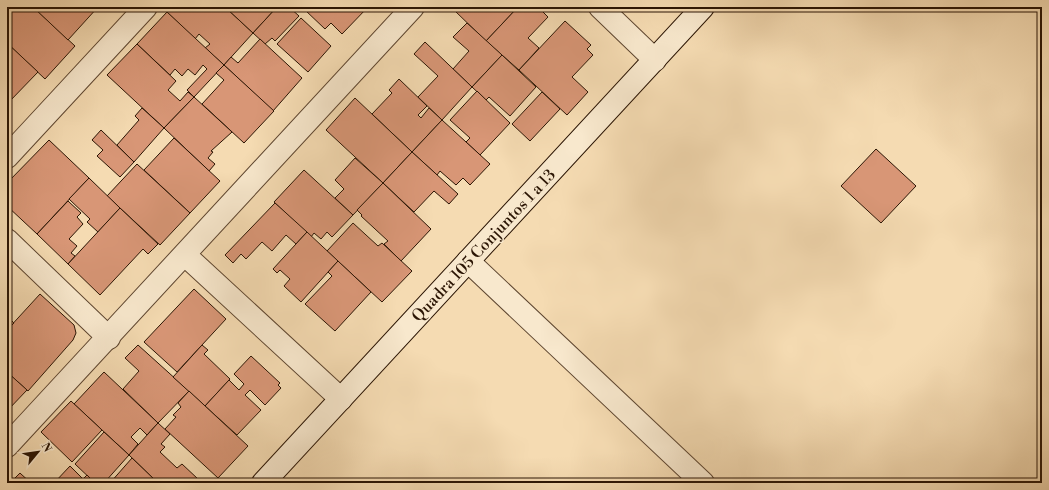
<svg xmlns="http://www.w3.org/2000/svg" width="1049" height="490" font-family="'Libre Bodoni',serif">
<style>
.building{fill:#d89676;stroke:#2b1504}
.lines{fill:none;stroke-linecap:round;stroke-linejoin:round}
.street-casing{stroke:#5e4630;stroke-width:24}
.secondary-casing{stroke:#2b1504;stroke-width:24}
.street{stroke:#f8e8cd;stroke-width:22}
.secondary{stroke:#f8e8cd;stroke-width:22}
.labels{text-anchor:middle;stroke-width:3;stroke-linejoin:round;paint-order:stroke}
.street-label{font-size:16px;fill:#2b1504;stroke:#f8e8cd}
</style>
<rect width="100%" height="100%" fill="#f5dbb2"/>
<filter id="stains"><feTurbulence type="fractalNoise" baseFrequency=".005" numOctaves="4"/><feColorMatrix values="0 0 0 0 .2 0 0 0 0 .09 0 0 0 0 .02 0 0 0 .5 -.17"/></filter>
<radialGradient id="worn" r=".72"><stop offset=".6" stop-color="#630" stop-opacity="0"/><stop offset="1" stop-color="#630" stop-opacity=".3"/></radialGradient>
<!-- building -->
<g class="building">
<path d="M8,7H33L75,46L45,79L7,43V9Z"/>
<path d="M33,7H98L68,40Z"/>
<path d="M172,7H225L253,33L224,65L205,48L210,44L199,34L195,39L167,12Z"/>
<path d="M225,7H277L253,33Z"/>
<path d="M277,7H289L299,16L275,41L272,38L265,44L253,33Z"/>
<path d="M308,7H368L342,34L331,23L325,29L305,10Z"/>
<path d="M457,7H518L486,41L454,10Z"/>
<path d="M518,7H538L548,17L528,38L539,48L519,70L486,41Z"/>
<path d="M167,12L224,65L194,97L187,90L207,69L203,65L195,75L188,69L182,76L175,69L170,75L137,44Z"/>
<path d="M301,18L331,46L308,72L277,44Z"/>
<path d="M565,21L591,45L587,49L593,55L572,77L588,92L567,115L519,70Z"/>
<path d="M467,23L502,55L472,87L453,69L469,51L453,37Z"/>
<path d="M260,39L302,78L273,111L224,65L231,57L238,63Z"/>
<path d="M425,42L472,87L442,120L418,97L438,76L414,54Z"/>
<path d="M7,43L38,72L8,103L7,102Z"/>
<path d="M137,44L176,81L168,90L180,101L188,92L194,97L164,128L107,75Z"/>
<path d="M502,55L536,87L510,116L489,97L486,100L472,87Z"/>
<path d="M224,65L274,111L244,143L202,104L224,80L216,73Z"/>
<path d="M399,79L427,106L418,115L421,118L429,108L442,120L412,152L372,114L392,93L389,90Z"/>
<path d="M477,91L510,123L480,155L466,142L470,138L450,120Z"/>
<path d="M542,92L560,109L530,141L512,124Z"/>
<path d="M194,97L232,132L211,151L213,152L208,158L215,164L209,171L164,128Z"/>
<path d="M355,98L412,152L383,183L326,130Z"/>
<path d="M142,108L164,128L134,162L117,145L139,120L135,116Z"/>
<path d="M442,120L490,164L470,185L463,178L456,185L440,171L437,175L412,152Z"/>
<path d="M101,130L134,162L120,177L97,156L103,150L92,140Z"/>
<path d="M174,138L220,181L190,213L144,170Z"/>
<path d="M49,140L89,178L37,234L7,206L10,201L7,196V183Z"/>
<path d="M876,149L916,186L881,223L841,186Z"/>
<path d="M412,152L458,194L449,204L434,191L414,212L383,183Z"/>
<path d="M355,158L383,183L353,215L335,198L344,189L335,180Z"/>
<path d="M137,164L190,213L160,245L107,196Z"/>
<path d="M304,170L353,215L332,237L327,232L321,239L314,233L311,237L274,202Z"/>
<path d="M89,178L120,208L98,232L87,222L90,219L69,199Z"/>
<path d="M383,183L431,229L401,261L384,244L388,241L361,216L362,215L357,210Z"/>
<path d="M68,201L81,213L77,217L83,224L69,239L77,246L71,253L75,256L68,264L37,234Z"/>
<path d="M275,203L307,232L296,244L286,235L272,251L262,242L246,259L241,254L233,263L225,255Z"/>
<path d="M120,208L158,244L148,254L143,249L100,295L68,264Z"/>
<path d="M353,223L378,246L382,243L412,271L382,302L327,251Z"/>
<path d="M307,232L338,261L301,302L284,286L290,279L280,270L277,273L273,269Z"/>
<path d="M338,261L371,292L335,331L305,304L332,276L328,272Z"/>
<path d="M194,289L226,319L177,372L144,342Z"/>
<path d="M40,294L74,325L76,333L73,340L28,391L7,372V365L9,362L7,360V330Z"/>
<path d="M7,316L14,323L7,330Z"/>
<path d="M138,345L189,391L158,423L123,389L139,371L125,358Z"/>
<path d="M202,345L208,350L204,354L230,379L205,406L173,377Z"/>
<path d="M251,356L280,383L278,385L281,388L265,405L250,390L245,395L261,410L237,435L205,406L229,380L239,390L244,384L234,374Z"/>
<path d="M7,372L27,390L7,411Z"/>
<path d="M104,372L158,423L147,435L140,428L131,437L138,444L129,455L74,404Z"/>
<path d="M189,391L248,446L218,478L165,429L176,417L173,415L181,407L178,403Z"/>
<path d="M71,401L102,430L72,462L41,432Z"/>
<path d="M158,423L170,434L161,444L165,447L160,452L177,468L182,464L198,479L193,483H158L129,455Z"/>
<path d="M104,432L129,455L104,483H95L75,464Z"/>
<path d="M132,458L158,483H110Z"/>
<path d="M70,466L83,479L87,475L95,483H54Z"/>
<path d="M20,473L21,474L31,483H10Z"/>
</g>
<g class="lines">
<!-- street casing -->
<g class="street-casing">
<g id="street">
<path d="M600,7L655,60"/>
<path d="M7,157L146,7"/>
<path d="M7,240L109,338"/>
<path d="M185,255L341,399"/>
<path d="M468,261L703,483"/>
<path d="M7,446L413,7"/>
</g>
</g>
<!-- secondary casing -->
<g class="secondary-casing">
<path id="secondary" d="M263,483L703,7"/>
</g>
<!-- street -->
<use href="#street" class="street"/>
<!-- secondary -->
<use href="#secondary" class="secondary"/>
</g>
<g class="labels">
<!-- street labels -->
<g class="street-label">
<text transform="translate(483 245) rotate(-47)" y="6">Quadra 105 Conjuntos 1 a 13</text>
</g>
</g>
<!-- margin -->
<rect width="1049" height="490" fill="none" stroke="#f5dbb2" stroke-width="24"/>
<rect x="8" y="8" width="1033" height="474" fill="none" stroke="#2b1504" stroke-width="2"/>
<rect x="12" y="12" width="1025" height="466" fill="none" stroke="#2b1504"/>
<!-- north arrow -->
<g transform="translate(38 452) rotate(61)" stroke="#f8e8cd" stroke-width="3" paint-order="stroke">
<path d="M0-3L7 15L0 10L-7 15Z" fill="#2b1504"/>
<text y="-6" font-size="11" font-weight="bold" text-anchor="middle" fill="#2b1504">N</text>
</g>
<rect width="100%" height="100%" filter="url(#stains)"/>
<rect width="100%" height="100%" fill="url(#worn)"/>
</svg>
